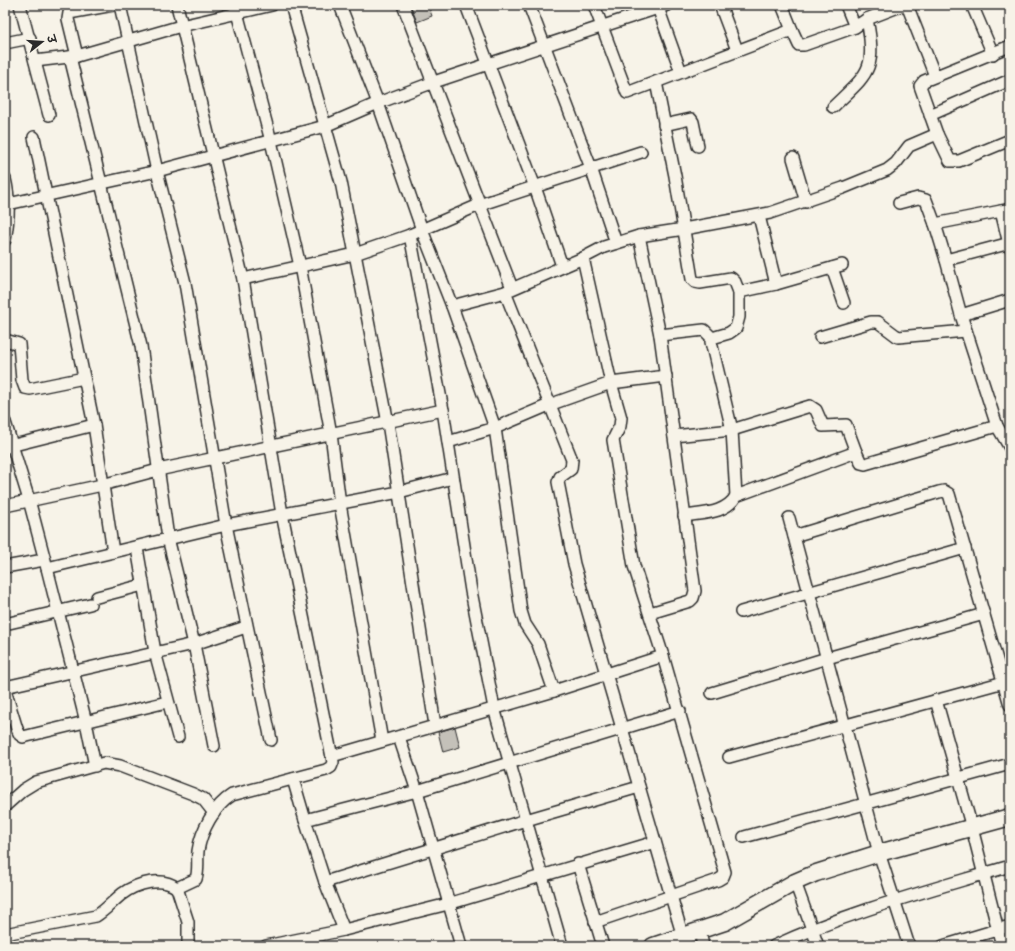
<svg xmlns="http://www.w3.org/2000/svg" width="1015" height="951" font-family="Mynerve,'Playpen Sans Deva',sans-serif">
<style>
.building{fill:#c4c1b9;stroke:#2b2b2b}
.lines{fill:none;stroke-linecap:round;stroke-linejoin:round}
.minor-casing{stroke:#2b2b2b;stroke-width:14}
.secondary-casing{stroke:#2b2b2b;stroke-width:19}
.minor{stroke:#f7f3e8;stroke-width:11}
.secondary{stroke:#f7f3e8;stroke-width:16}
</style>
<rect width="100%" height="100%" fill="#f7f3e8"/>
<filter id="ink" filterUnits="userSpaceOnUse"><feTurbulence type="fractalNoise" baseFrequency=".025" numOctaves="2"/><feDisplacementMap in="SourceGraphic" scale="8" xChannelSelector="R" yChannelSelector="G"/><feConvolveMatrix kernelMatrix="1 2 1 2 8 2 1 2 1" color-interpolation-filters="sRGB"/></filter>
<g filter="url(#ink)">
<!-- building -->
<g class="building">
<path d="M416,5H428L432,16L417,22L411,7Z"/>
<path d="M455,727L460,747L443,752L438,732Z"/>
</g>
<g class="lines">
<!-- minor casing -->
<g class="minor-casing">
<g id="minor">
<path d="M20,5L49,115"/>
<path d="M120,5L157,171L185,283L226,525L271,740"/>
<path d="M177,5L243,279L355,254L410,235L479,205L641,152"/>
<path d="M235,5L271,141L300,266L331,434L340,504L382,741"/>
<path d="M291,5L341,182L388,423L435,725"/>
<path d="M340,5L378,103L422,230L452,306L495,428L521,611L525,624L538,644L554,691"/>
<path d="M403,5L512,288"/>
<path d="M466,5L535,187L562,266"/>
<path d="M529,5L591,168L616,243"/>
<path d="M594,5L627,93L792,30L799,45H804L855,27L867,19L903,5"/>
<path d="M657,5L681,72"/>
<path d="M720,5L737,50"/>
<path d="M782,5L792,30"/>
<path d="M846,5L855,27"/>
<path d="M907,5L935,76"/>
<path d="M972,5L993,54"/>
<path d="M5,43L30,38"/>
<path d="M1010,46L924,81L920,86L937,134L950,161H959L1010,140"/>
<path d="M77,56L68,19L69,13L113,5"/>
<path d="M70,57L141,346L168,538L194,644L214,746"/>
<path d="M35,61L77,56L181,26L272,5"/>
<path d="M656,82L675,176L692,279L695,282L700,283L731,278L735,282L739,292"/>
<path d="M833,107C868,73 877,71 867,19"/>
<path d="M930,115L1010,80"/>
<path d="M664,125L691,119L693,122L698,146"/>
<path d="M34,137L94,425L113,552"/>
<path d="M793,158L806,202"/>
<path d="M5,179C10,199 9,219 5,240"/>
<path d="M899,203L918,198L926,200L935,224"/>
<path d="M8,204L157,171L325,126L378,103L434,82L667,5"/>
<path d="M1010,209L1001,211L1010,248"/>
<path d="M759,216L776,284L842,265"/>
<path d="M410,235L443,410L471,591L494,708L562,946"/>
<path d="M639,236L660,335L695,591L693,598L690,601L650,613"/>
<path d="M583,258L611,383L621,418L620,426L613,440L634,566L663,656L725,872L723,877L718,880L595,922"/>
<path d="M946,260L935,224L1001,211"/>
<path d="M832,268L844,303"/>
<path d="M505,292L572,460L571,469L560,477L558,482L574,564L683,937"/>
<path d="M452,306L505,292L583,258L604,247L639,236L684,229L770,213L843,188L887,170L896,163L909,146L937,134"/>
<path d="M961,315L1010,300"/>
<path d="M660,335L704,330L712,338"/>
<path d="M820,337L871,322H878L898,337L966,331"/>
<path d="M5,340L19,344L22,380L25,388L30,389L84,378"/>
<path d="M5,422L29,500L47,568L86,722L95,766"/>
<path d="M997,426L1010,448"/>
<path d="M674,436L732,430L810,406L816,410L823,426L846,425L856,452"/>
<path d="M448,442L495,428L549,405L611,383L666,376"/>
<path d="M6,447L94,425"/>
<path d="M736,496L732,430L711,342L712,338L729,333L736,328L739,317V292L776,284"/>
<path d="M5,506L102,485L158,470L443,410"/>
<path d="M684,516C702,513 726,514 736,496L856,452L861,463L865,464L997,426L961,315L946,260L1010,243"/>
<path d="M789,518L879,853L909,946"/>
<path d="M794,536L939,492L944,491L949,494L1010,705"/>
<path d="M137,548L155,652L178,737"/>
<path d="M5,567L44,560"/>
<path d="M47,568L226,525L399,492L453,478"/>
<path d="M97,597L143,585"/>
<path d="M741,612L965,548"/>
<path d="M5,624L90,604"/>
<path d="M5,687L194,644L246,627"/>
<path d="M5,690L17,729L20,735L23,737L167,702"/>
<path d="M712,693L827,658L984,614"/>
<path d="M936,700L972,828L1002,946"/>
<path d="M399,737L417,791L461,946"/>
<path d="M332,756L554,691L663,656"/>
<path d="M729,757L1004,682"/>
<path d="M293,779L305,820"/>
<path d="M5,806L23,790L36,782L104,763L120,766L193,794L203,799L214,813"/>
<path d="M744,837L1010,764"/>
<path d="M578,864L603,946"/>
<path d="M325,882L526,820L639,787"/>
<path d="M795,882L818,946"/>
<path d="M344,930L325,882L305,820L417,791L680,711"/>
<path d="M700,931L703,946"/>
<path d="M5,934L96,916C106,910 113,901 122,894C137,883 162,876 177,888"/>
<path d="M188,946V922L177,888L196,879C199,870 197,861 198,851C201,831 214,806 232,795L326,770L331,767L333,762L282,514L243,279"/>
<path d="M266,946L344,930L448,904L655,842"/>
<path d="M774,946C850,911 931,890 1010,866"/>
<path d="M943,946L1010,926"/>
</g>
</g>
<!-- secondary casing -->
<g class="secondary-casing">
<path id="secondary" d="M653,946L725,922L795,882L816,873L879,853L1010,817"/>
</g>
<!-- minor -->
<use href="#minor" class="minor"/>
<!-- secondary -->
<use href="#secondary" class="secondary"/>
</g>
</g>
<!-- margin -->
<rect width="1015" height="951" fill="none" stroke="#f7f3e8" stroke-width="20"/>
<rect x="10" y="10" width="995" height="931" fill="none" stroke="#2b2b2b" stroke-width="1.5" filter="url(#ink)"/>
<!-- north arrow -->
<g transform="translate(42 42) rotate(73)" stroke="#f7f3e8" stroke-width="3" paint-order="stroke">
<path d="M0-3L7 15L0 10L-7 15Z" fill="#2b2b2b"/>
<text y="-6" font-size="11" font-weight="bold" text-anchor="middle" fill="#2b2b2b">उ</text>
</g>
</svg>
